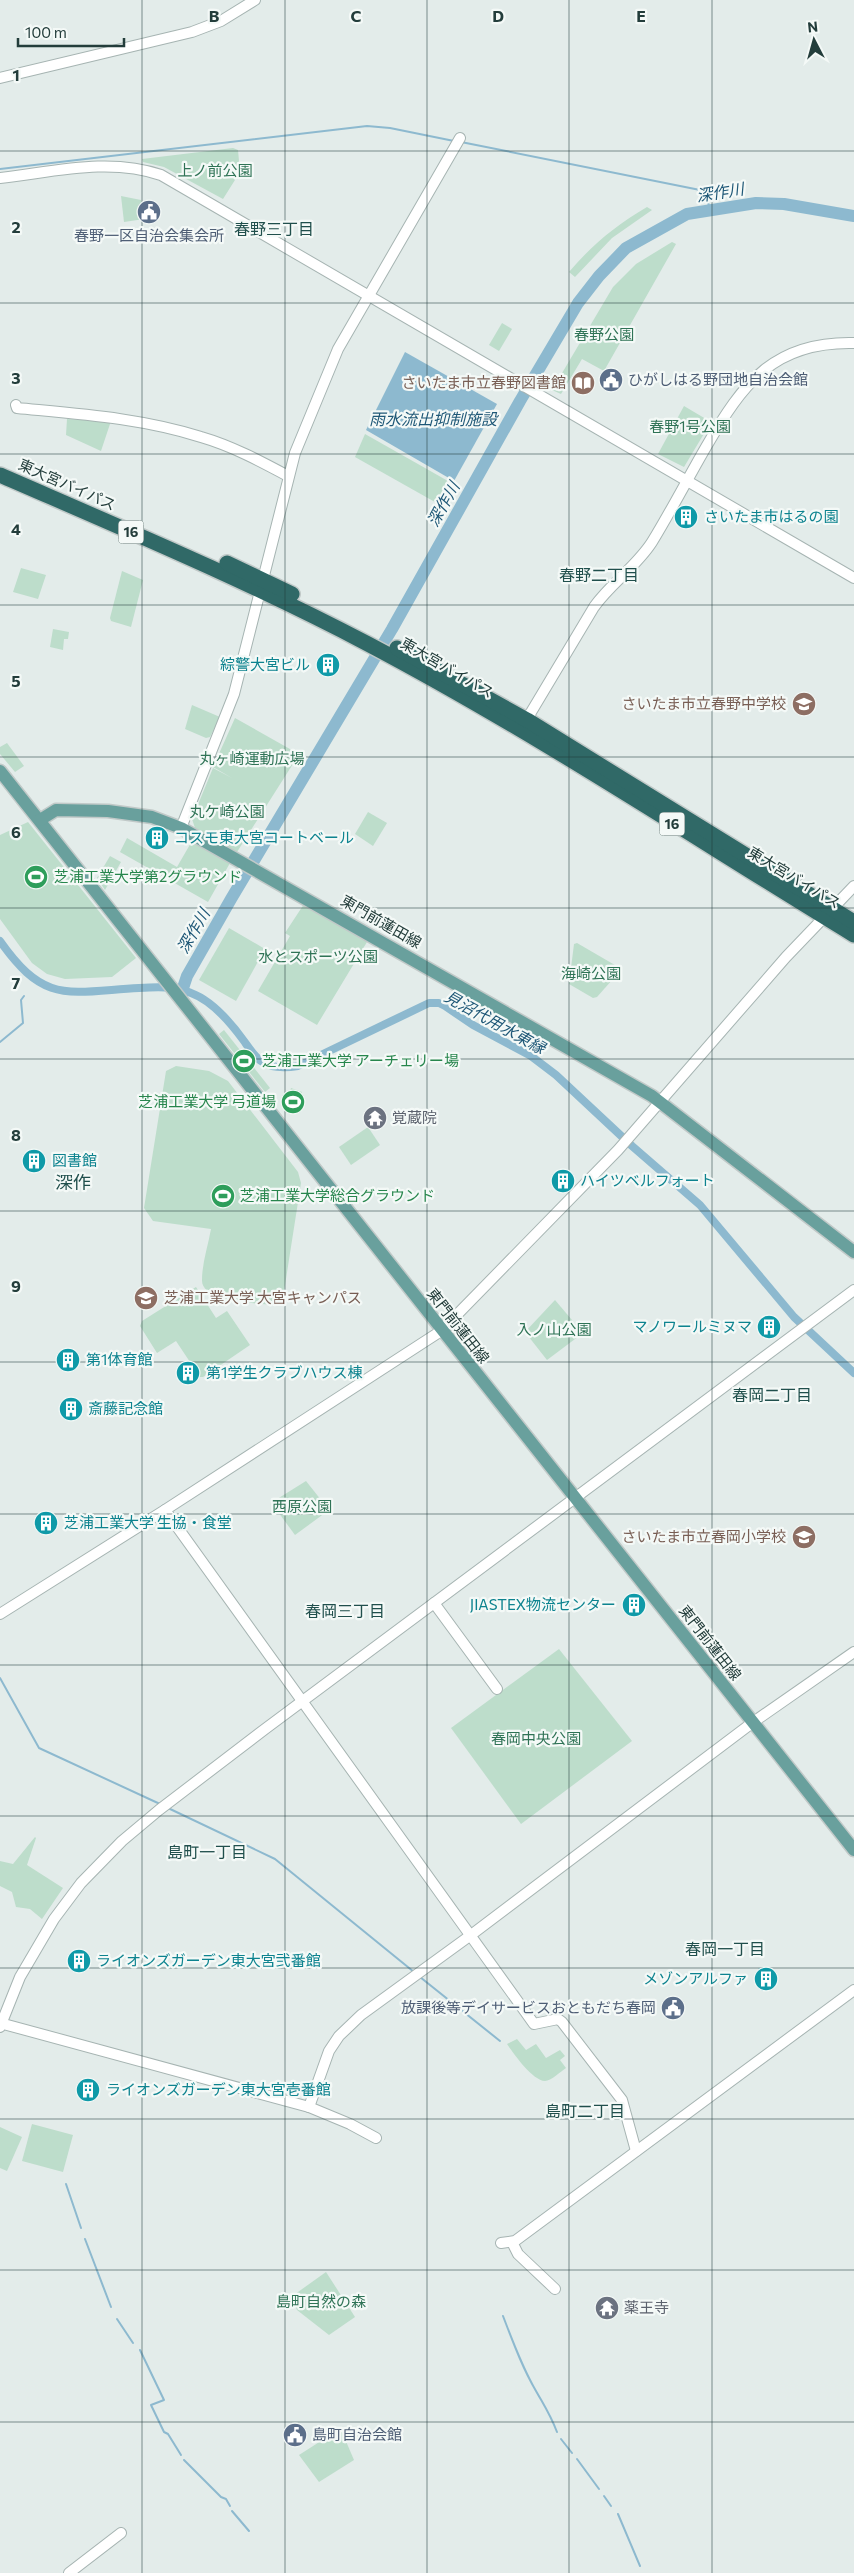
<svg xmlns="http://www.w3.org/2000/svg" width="854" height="2573" font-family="Commissioner,'Noto Sans JP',sans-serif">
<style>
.green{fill:#bdddcb}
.water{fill:#8db9cf}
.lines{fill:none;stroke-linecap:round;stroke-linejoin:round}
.stream{stroke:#8db9cf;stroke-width:2}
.canal{stroke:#8db9cf;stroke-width:8}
.river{stroke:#8db9cf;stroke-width:12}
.minor-casing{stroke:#a6b4b2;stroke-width:12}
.major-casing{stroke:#c1c9c8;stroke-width:15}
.highway-casing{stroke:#c1c9c8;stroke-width:18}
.minor{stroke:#fff;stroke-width:10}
.major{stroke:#69a09d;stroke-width:12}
.highway{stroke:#306967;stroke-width:15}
.grid{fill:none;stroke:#233d3b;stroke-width:1;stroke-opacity:0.55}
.labels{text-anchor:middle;stroke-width:4.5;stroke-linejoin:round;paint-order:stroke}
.shield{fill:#f4f9f7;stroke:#627573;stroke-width:1}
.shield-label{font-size:14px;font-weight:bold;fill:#233d3b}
.park-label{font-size:15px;fill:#2f7356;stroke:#f4f9f7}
.service-label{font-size:15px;fill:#4e5e75;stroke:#f4f9f7;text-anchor:start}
.education-label{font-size:15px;fill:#785e54;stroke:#f4f9f7;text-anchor:end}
.street-label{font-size:15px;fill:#233d3b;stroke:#f4f9f7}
.culture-label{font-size:15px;fill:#0d838f;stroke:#f4f9f7;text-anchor:start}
.leisure-label{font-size:15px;fill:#27864d;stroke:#f4f9f7;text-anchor:start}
.worship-label{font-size:15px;fill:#5b616d;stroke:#f4f9f7;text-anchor:start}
.water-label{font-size:16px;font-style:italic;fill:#1f5877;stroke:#f4f9f7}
.neighbourhood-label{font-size:16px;fill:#204f4c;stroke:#f4f9f7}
.quarter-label{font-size:18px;fill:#204f4c;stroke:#f4f9f7}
.grid-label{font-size:16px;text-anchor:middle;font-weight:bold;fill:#233d3b;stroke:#f4f9f7;stroke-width:4.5;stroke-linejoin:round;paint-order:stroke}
</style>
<rect width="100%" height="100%" fill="#e3ecea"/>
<!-- green -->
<g class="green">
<path d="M233,148L238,150L240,172L223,199L164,167L143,162L142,159Z"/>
<path d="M121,196L141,200L144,219L124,222Z"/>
<path d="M647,207L652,210L612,238L575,277L569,272C592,245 616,225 647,207Z"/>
<path d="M672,242L676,244L604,371L582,359L561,394L552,390L613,287L636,264Z"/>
<path d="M502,323L512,329L499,351L489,345Z"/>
<path d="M684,406L711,422L684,467L658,454Z"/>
<path d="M67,419L111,421L101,451L66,435Z"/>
<path d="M365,434L455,485L442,506L355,457Z"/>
<path d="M21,568L46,575L38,599L13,592Z"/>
<path d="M122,571L143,580L131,627L111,621L110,618Z"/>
<path d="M53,629L69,632L68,639H64L63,650L50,647Z"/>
<path d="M192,705L220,717L210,737L206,738L185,729Z"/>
<path d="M235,718L297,753L298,756L237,852L195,828L192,819L213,768L232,778L213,767Z"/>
<path d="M7,743L24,766L15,772L0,754V747Z"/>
<path d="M368,812L387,823L373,846L355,834Z"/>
<path d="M28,822L136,958L112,977L65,979L47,974L32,963L0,919V835Z"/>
<path d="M127,838L177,867L192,841L230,863L208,902L120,852Z"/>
<path d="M110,856L121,862L105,890L97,878Z"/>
<path d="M304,904L366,938L367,942L317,1025L258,991L290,936L285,933Z"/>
<path d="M229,928L265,949L236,1001L199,980Z"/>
<path d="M577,943L620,968V971L597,997L593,998L569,984L574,944Z"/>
<path d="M224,1030L270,1088L265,1092L219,1034Z"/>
<path d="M176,1066L209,1071L228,1081L298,1172L301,1183L283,1298L274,1305C257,1303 201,1302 202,1280C202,1263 208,1246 211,1229L153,1221L144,1208L166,1071Z"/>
<path d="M291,1088L302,1092L295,1114L284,1111Z"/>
<path d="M368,1127L380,1145L351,1165L339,1147Z"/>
<path d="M196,1287L216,1318L227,1311L250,1345L203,1377H200L176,1341L157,1353L140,1326L142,1321Z"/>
<path d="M555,1300L583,1333L547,1360L525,1332Z"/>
<path d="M306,1481L329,1510L295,1535L273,1505L274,1501Z"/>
<path d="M559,1649L632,1741L521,1824L451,1728Z"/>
<path d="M35,1837L36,1838L27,1865L63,1888L42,1919L30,1909L16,1907L12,1892L0,1886V1861L13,1864Z"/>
<path d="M517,2039L526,2050L536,2044L546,2058L560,2050L565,2056L560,2060L566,2068C560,2072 551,2081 545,2081C532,2080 514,2054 507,2044Z"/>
<path d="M32,2124L73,2135L63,2172L22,2161Z"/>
<path d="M0,2127L22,2137L7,2171L0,2168Z"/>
<path d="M326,2272L355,2317L329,2335L297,2310L291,2297Z"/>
<path d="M338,2430L342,2432L354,2460L319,2482L299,2455Z"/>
</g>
<!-- water -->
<path class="water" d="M405,352L497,404L454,481L366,430Z"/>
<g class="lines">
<!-- stream -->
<g class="stream">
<path d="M461,142L705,191L710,210"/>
<path d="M0,169L367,126L390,128L454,141"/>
<path d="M0,1042L23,1023L21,1000L24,996"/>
<path d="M0,1678L39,1748L160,1804"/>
<path d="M168,1808L275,1859L414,1972"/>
<path d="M420,1977L500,2041"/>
<path d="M66,2184L81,2228"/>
<path d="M85,2239L111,2307"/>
<path d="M503,2316C513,2342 522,2367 536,2391C545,2407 550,2414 557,2432"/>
<path d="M117,2319L133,2343"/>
<path d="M140,2350L164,2400L151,2405L164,2432L168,2434L181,2455"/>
<path d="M561,2439L572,2453"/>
<path d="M577,2459L599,2489"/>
<path d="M184,2460L221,2497L226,2499L230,2506"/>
<path d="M604,2496L611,2506"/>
<path d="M232,2511L249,2531"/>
<path d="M618,2514L640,2566"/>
</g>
<!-- canal -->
<path class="canal" d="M0,941C45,1005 68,992 139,988C156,987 175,986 191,993C213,1001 231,1023 244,1041C249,1048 254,1056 261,1061C272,1069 286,1068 298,1066L429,1003H439L445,1006L473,1025L531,1056L556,1075L632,1146L700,1205L794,1317L854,1373"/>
<!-- river -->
<path class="river" d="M182,991L187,976L231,899L392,629L520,401L578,303L599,276L626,248L687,214L756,203L784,204L854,216"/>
<!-- minor casing -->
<g class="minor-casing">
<g id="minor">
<path d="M0,78L192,32L221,21L255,0"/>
<path d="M0,178C53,172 109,157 161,175L854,578"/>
<path d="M16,405L17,408C79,414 141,418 201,437C232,446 260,461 288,476"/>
<path d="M524,724L594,607C611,583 636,567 652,542C671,511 688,478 706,447C743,383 774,341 854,343"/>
<path d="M181,828L234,694L295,453L338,349L460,138"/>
<path d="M165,1510L534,2024L558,2019L562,2022L622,2100L636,2151"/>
<path d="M434,1603L497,1689"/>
<path d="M0,1614L165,1510L441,1331L618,1150L786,957L854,886"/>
<path d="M0,2023L309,2107L350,2124L376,2138"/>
<path d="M0,2027L20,1977L54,1919L81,1883L122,1841L159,1810L265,1729L854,1290"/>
<path d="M309,2107L329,2051L339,2036L361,2015L471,1935L752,1723L854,1652"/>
<path d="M512,2242L518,2254L555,2289"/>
<path d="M501,2243L515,2241L854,1990"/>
<path d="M69,2573L121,2533"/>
</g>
</g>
<!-- major casing -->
<g class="major-casing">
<g id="major">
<path d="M0,771L854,1850"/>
<path d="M40,820L56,810L108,811L152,817L181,828L652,1096L854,1252"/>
</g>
</g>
<!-- highway casing -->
<g class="highway-casing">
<g id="highway">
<path d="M0,475C124,529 248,581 368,644C535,732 693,837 854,935"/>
<path d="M227,563L292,594"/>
<path d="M397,648L527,720L854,922"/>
</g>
</g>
<!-- minor -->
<use href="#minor" class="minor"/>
<!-- major -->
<use href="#major" class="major"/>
<!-- highway -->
<use href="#highway" class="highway"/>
</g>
<!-- grid -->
<path class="grid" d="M142,0V2573M285,0V2573M427,0V2573M569,0V2573M712,0V2573M0,151H854M0,303H854M0,454H854M0,605H854M0,757H854M0,908H854M0,1059H854M0,1211H854M0,1362H854M0,1514H854M0,1665H854M0,1816H854M0,1968H854M0,2119H854M0,2270H854M0,2422H854"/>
<!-- icons -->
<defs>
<g id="civic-disc" transform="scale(1.25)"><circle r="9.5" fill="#5c6f8a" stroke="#f4f9f7"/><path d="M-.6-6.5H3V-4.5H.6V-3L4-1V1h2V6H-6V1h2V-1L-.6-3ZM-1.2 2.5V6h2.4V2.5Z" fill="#fff"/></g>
<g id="library-disc" transform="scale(1.25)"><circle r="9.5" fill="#8d6e63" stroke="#f4f9f7"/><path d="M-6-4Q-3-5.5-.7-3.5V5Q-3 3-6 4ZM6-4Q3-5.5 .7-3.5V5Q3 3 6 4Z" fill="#fff"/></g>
<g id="building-disc" transform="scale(1.25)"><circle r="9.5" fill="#0f9aa8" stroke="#f4f9f7"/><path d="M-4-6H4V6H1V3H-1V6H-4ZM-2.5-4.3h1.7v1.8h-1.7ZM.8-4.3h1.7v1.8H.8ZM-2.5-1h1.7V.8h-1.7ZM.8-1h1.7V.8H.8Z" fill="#fff"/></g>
<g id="school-disc" transform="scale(1.25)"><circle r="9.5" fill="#8d6e63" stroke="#f4f9f7"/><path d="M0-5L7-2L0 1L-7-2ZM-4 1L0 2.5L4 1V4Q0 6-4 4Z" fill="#fff"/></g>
<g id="stadium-disc" transform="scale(1.25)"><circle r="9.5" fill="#2e9e5b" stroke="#f4f9f7"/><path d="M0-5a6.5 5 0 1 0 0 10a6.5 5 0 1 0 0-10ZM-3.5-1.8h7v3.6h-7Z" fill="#fff"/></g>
<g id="temple-disc" transform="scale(1.25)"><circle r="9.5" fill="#6b7280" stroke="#f4f9f7"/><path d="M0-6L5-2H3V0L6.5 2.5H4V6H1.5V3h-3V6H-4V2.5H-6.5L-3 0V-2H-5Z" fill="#fff"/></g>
<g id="university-disc" transform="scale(1.25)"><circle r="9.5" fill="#8d6e63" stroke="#f4f9f7"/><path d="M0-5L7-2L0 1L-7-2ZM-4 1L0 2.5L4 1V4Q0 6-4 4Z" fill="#fff"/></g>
</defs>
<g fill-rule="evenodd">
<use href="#civic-disc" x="149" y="212"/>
<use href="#civic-disc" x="611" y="380"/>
<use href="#library-disc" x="583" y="383"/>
<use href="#building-disc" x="686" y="517"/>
<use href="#building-disc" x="328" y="665"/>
<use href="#school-disc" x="804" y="704"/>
<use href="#building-disc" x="157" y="838"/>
<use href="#stadium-disc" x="36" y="877"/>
<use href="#stadium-disc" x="244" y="1061"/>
<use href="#stadium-disc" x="293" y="1102"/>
<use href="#temple-disc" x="375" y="1118"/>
<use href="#building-disc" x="34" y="1161"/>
<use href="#building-disc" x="563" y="1181"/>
<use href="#stadium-disc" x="223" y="1196"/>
<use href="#university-disc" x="146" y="1298"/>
<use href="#building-disc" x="769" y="1327"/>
<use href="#building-disc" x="68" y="1360"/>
<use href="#building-disc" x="188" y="1373"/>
<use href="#building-disc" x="71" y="1409"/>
<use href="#building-disc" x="46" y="1523"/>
<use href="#school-disc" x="804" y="1537"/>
<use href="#building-disc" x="634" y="1605"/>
<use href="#building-disc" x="79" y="1961"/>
<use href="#building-disc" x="766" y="1979"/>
<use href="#civic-disc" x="673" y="2008"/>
<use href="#building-disc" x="88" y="2090"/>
<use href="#temple-disc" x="607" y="2308"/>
<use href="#civic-disc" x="295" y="2435"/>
</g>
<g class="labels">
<!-- shield labels -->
<g class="shield">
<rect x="118.5" y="520.5" width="25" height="23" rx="4"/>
<rect x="659.5" y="812.5" width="25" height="23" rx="4"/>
</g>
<g class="shield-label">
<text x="131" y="537">16</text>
<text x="672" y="829">16</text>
</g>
<!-- park labels -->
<g class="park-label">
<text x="215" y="176">上ノ前公園</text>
<text x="604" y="340">春野公園</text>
<text x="690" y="432">春野1号公園</text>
<text x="252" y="764">丸ヶ崎運動広場</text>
<text x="227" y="817">丸ケ崎公園</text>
<text x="318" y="962">水とスポーツ公園</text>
<text x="591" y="979">海崎公園</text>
<text x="554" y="1335">入ノ山公園</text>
<text x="302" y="1512">西原公園</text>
<text x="536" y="1744">春岡中央公園</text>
<text x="321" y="2307">島町自然の森</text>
</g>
<!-- service labels -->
<g class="service-label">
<text x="149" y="241" text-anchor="middle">春野一区自治会集会所</text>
<text x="628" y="385">ひがしはる野団地自治会館</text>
<text x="656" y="2013" text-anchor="end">放課後等デイサービスおともだち春岡</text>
<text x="312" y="2440">島町自治会館</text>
</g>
<!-- education labels -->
<g class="education-label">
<text x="566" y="388">さいたま市立春野図書館</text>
<text x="786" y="709">さいたま市立春野中学校</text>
<text x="164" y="1303" text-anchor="start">芝浦工業大学 大宮キャンパス</text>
<text x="786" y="1542">さいたま市立春岡小学校</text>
</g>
<!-- street labels -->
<g class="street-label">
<text transform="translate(67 485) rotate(24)" y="5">東大宮バイパス</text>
<text transform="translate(447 668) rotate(30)" y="5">東大宮バイパス</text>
<text transform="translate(794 878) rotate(31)" y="5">東大宮バイパス</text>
<text transform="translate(381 922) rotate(30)" y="5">東門前蓮田線</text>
<text transform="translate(458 1326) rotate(52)" y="5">東門前蓮田線</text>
<text transform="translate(710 1643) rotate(52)" y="5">東門前蓮田線</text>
</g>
<!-- culture labels -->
<g class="culture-label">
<text x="704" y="522">さいたま市はるの園</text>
<text x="310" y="670" text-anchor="end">綜警大宮ビル</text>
<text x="174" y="843">コスモ東大宮コートベール</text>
<text x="52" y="1166">図書館</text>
<text x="580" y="1186">ハイツベルフォート</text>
<text x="752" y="1332" text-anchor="end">マノワールミヌマ</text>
<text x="86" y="1365">第1体育館</text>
<text x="206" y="1378">第1学生クラブハウス棟</text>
<text x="88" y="1414">斎藤記念館</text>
<text x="64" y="1528">芝浦工業大学 生協・食堂</text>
<text x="616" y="1610" text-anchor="end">JIASTEX物流センター</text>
<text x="96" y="1966">ライオンズガーデン東大宮弐番館</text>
<text x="748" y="1984" text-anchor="end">メゾンアルファ</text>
<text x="106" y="2095">ライオンズガーデン東大宮壱番館</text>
</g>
<!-- leisure labels -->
<g class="leisure-label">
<text x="54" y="882">芝浦工業大学第2グラウンド</text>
<text x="262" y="1066">芝浦工業大学 アーチェリー場</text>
<text x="276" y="1107" text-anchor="end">芝浦工業大学 弓道場</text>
<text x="240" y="1201">芝浦工業大学総合グラウンド</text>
</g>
<!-- worship labels -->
<g class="worship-label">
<text x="392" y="1123">覚蔵院</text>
<text x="624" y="2313">薬王寺</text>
</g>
<!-- water labels -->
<g class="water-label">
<text transform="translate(720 192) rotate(-9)" y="6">深作川</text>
<text x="433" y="425">雨水流出抑制施設</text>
<text transform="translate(443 504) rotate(-61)" y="6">深作川</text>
<text transform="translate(193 931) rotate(-60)" y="6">深作川</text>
<text transform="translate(495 1022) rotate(29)" y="6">見沼代用水東縁</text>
</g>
<!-- neighbourhood labels -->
<g class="neighbourhood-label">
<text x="274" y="235">春野三丁目</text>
<text x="599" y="581">春野二丁目</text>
<text x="772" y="1401">春岡二丁目</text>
<text x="345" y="1617">春岡三丁目</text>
<text x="207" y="1858">島町一丁目</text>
<text x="725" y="1955">春岡一丁目</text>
<text x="585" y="2117">島町二丁目</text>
</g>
<!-- quarter labels -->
<g class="quarter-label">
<text x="73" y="1189">深作</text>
</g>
</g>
<g class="grid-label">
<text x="214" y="22">B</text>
<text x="356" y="22">C</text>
<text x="498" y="22">D</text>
<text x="641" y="22">E</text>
<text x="16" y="81">1</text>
<text x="16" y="233">2</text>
<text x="16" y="384">3</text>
<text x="16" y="535">4</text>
<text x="16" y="687">5</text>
<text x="16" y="838">6</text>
<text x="16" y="989">7</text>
<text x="16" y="1141">8</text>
<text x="16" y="1292">9</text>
</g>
<!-- north arrow -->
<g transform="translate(814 40) rotate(354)" stroke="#f4f9f7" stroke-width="4" paint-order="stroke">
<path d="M0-4L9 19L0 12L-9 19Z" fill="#233d3b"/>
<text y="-8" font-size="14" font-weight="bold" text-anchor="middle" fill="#233d3b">N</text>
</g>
<!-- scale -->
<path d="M18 38v8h106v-8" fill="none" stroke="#233d3b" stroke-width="2.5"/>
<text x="25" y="38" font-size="15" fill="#233d3b" stroke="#f4f9f7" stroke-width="4" paint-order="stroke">100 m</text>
</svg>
